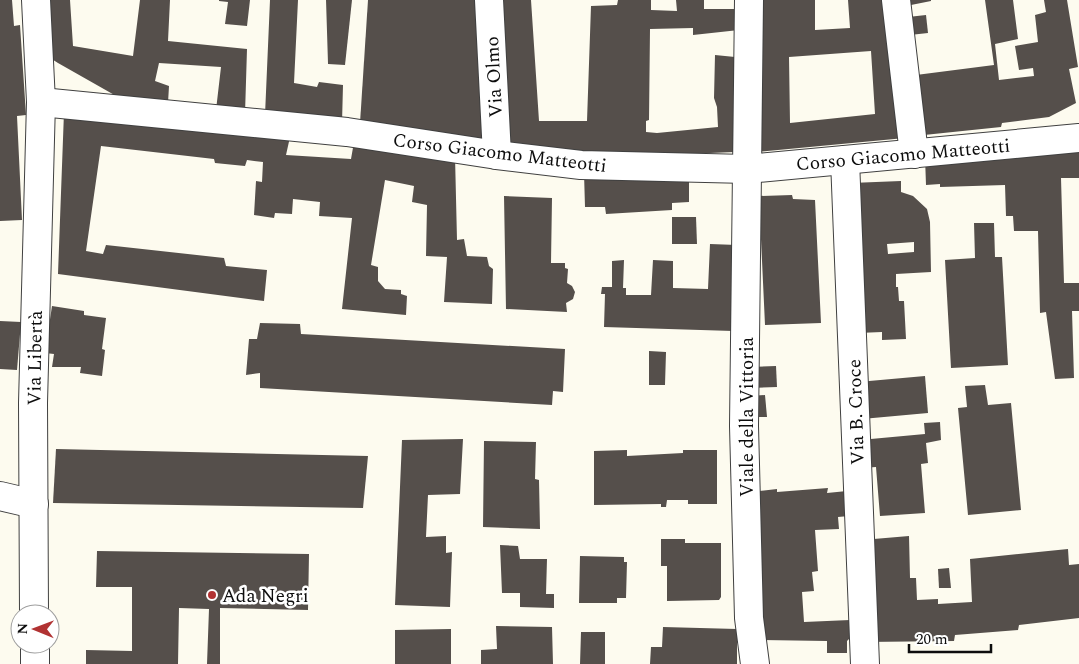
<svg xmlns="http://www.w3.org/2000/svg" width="1079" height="664" font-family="Spectral,serif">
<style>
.building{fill:#554f4b;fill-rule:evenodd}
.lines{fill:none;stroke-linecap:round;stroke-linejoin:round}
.minor-casing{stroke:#404040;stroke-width:30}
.tertiary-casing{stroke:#404040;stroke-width:30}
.minor{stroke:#fff;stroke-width:28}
.tertiary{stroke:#fff;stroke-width:28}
.poi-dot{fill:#b13232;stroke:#fff;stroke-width:2}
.labels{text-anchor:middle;stroke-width:5;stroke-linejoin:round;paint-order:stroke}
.street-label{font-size:19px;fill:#0d0d0d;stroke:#fff}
.poi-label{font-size:19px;fill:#0d0d0d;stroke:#fff;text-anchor:start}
</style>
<rect width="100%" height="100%" fill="#fdfbef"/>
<!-- building -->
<g class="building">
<path d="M0,0H12L14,26L20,25L26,115L17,116L22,220L0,221Z"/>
<path d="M44,0H70L73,46L133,56L140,0H170L168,41L247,49L245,114L216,110L221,67L159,63L155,81L169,86L168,103L125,101L58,63L47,56Z"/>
<path d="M219,0H250L247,26L225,24L228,2L219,1Z"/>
<path d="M270,0H298L294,83L317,87L319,82L343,85L342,123L265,115Z"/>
<path d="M326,0H352L345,65L328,64Z"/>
<path d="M368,0H481L487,142L360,123Z"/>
<path d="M495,0H531L539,121H587L591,6L617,5L618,0H651V10L677,11L676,0H704V9H737L739,30L693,35V28L650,29L649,120L646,121V132L657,133L718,127L717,107L714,98L715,55L735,57L736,126H733L735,152L611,157L504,144Z"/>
<path d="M756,0H815V30L850,28L848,0H891L905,138L757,152ZM871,51L875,114L790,123L789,57Z"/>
<path d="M905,0H931V1L906,6Z"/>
<path d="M985,0H1013L1018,39L995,44L999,80L1034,76L1033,68L1019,70L1015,46L1038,42L1035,15L1046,12L1044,0H1067L1078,67L1069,69L1076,103L1049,117L1002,123L1001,127L924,135L916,75L994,65Z"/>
<path d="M926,15L928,33L910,35L908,17Z"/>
<path d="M64,112L290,137L286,155L351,159L354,142L455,156L457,240L464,239L467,256L487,257L489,266L493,269L492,304L444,302L447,257L426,256L427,205L412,202L414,186L385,180L371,265L378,267V281L385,289L401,290V294L407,296L406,315L342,309L352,218L319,216L320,202L293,199L292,214L275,213L274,218L254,215L256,181L262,182L263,162L247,160L245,166L215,163L214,159L101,146L86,251L103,254L106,245L224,258L226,266L267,270L264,301L58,274Z"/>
<path d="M1079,152V178H1061L1064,283H1079V311H1072L1074,378L1055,379L1046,312L1040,313L1038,231H1014L1013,216H1006L1005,185L940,187V184L926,185L925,157Z"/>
<path d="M584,173L689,178V202L672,203V210L606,214L605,207H585Z"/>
<path d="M901,181V192L913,196L927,209L930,222L931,272L896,274V287H898L899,301H904L906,339L882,340V332L858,333L851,183ZM914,242V252L888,254L887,244Z"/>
<path d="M792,195L793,199L815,200L821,323L765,325L759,196Z"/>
<path d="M504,196L552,198L551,263H565V268L568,269L567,283L572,286L575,292L573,299L566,303L567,312L506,309Z"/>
<path d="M672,217H696L697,244H672Z"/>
<path d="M974,223H994L995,257H1002L1008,365L951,368L945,260L975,258Z"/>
<path d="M710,244L737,245L733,331L604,327L605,294H601L602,287H612V261L624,260L623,288H626V295H651L653,260L673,261V288L708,289Z"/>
<path d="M52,306L84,311V315L106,318L102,349L105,350L102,376L80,373L81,367H52L54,354L45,353Z"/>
<path d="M0,321L21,322L17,370L0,369Z"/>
<path d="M260,323L300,324L301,334L565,349L563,392L553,391L552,405L260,388V373L246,375L249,339H257Z"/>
<path d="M649,351L666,352L665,385H649Z"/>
<path d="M776,366L777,387L750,388L749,367Z"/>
<path d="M925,376L928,413L862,419L858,382Z"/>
<path d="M985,385L988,405L1011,403L1021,510L968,515L958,408L967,407L965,386Z"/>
<path d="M765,395L767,417H751L750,396Z"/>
<path d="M940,422L941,440L926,443L928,463L921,464L925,513L880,516L876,467L862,468L860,440L925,434L924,423Z"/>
<path d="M463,439L460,494L428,495L426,537L446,536V553L452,552L450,607L395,605L402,440Z"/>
<path d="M484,441L536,442L535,479L539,480L540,529L483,527Z"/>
<path d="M56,449L368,456L363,508L53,503Z"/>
<path d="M627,450V456L683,453V450H717V504H688V500H667L666,507H661V504L594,505V451Z"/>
<path d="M828,488L827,493L847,491L849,516L838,517L839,529L815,530L818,571L812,572L814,591L802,592L804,622L850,620L851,637L847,641V653H827V641L759,640L750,492L777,489V492Z"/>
<path d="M909,536L910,578H916L917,600L938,599V604L972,602L970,559L1068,549L1069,565L1079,564V618L1019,625L1018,630L955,635L954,641L865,642L862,540Z"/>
<path d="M661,539H685V543H721V597L719,600L667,601V566H661Z"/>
<path d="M500,545L518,546L520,559H547L546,594H554V608L520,607V593H502Z"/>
<path d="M97,551L309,554L308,610L220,608V664H207L209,609L179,608L178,664H86V650L132,651V587H96Z"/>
<path d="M580,556L624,557V562H627L626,598H617V603H579Z"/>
<path d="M949,568L951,588H939L938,569Z"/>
<path d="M496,626L552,627L553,664H481V650L497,649Z"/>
<path d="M663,627L737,629V664H650L651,647H662Z"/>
<path d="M451,629V664H395V630Z"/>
<path d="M581,632H605V664H580Z"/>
</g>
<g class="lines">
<!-- minor casing -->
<g class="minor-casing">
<g id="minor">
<path d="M489,0L497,155"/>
<path d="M749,0L744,426L749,618L755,664"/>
<path d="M896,0L914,154"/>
<path d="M41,102L347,132L497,155L581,165L747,169L1079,138"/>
<path d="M845,160L865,664"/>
<path d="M0,496L34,504"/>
</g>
</g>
<!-- tertiary casing -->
<g class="tertiary-casing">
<g id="tertiary">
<path d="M34,614L33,403L41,102L36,0"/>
<path d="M35,644V664"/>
</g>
</g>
<!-- minor -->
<use href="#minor" class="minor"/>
<!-- tertiary -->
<use href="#tertiary" class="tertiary"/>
</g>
<!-- markers -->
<circle class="poi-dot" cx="212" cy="595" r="5"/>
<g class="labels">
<!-- street labels -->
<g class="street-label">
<text transform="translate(493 77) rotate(-93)" y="7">Via Olmo</text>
<text transform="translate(500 152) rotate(7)" y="7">Corso Giacomo Matteotti</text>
<text transform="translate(903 154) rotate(-5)" y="7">Corso Giacomo Matteotti</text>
<text transform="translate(34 358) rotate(-89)" y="7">Via Libertà</text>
<text transform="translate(855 412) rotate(-92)" y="7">Via B. Croce</text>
<text transform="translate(746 417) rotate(-90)" y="7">Viale della Vittoria</text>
</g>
<!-- poi labels -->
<g class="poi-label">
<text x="222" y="602">Ada Negri</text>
</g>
</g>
<!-- north arrow -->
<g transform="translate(35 629) rotate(271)"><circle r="24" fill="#ffffff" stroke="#9e9e9e"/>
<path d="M0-4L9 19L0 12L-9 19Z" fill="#b13232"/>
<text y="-8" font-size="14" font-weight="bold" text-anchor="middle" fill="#0d0d0d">N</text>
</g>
<!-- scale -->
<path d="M909 644v8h82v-8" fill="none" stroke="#0d0d0d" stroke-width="2.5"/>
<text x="916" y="644" font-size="15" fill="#0d0d0d" stroke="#ffffff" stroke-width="4" paint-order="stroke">20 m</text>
</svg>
